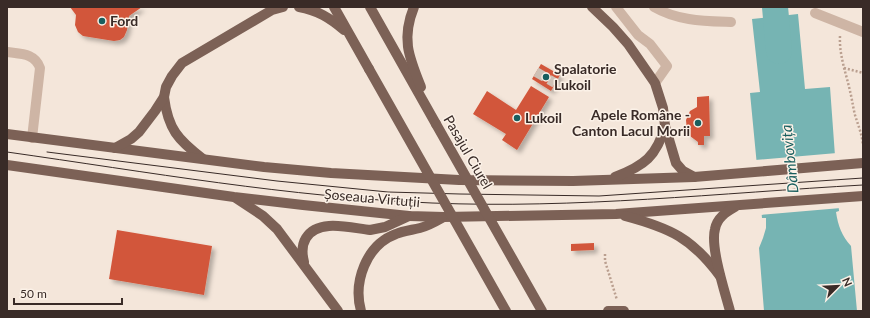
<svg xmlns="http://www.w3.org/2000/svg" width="870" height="318" font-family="Lato,sans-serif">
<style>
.water{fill:#76b4b3}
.pier{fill:#f4e6da}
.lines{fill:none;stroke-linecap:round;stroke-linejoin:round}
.river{stroke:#76b4b3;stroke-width:26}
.building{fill:#d2563a;filter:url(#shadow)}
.minor-tunnel{stroke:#cfc1b6;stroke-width:10;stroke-dasharray:10 5;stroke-linecap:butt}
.path{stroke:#ba9f8f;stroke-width:2.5;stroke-dasharray:2 2;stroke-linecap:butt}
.minor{stroke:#ceb5a5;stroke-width:10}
.major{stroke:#7c6156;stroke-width:10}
.tram{stroke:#392b27;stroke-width:1}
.major-bridge{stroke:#7c6156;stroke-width:10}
.poi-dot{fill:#185e5e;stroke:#fbf1e7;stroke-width:1.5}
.labels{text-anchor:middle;stroke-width:3;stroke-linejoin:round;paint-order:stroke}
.poi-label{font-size:14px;font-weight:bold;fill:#392b27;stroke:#fbf1e7;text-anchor:start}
.street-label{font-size:14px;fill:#392b27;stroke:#fbf1e7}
.water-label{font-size:15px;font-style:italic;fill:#185e5e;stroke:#fbf1e7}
</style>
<defs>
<filter id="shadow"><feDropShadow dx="3.5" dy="3.5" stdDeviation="2" flood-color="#0004"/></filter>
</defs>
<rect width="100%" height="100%" fill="#f4e6da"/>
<!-- water -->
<path class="water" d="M798,14L805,89L830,87L839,211L836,212C838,226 842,236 851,246L857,311H764L759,248L763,238L766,228V218H762L750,93L760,92L752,19Z"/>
<!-- pier -->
<path class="pier" d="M837,153L841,208L760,215L755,160Z"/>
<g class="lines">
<!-- river -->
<path class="river" d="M775,7L779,51"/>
</g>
<!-- building -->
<g class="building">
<path d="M70,7H142L129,16L127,30L124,37L120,40L114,41L83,36L78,32L75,25L76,15Z"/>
<path d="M541,64L560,75L551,91L532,79Z"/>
<path d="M531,86L549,97L517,150L502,140L506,134L473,114L487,91L516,110Z"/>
<path d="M709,96L710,136H704V145H698V142L690,136L687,131L686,120L690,111L697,107V97Z"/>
<path d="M117,230L212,246L204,295L109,279Z"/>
<path d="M594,243V250L571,251V244Z"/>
</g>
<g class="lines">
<!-- minor-tunnel -->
<path class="minor-tunnel" d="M536,72L555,83"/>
<!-- path -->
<g class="path">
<path d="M840,36C839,55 846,73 850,91C852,99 853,107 855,115C858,125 862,134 863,145"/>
<path d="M844,68L863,73"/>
<path d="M605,254V261L617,300"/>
</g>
<!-- minor -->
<g class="minor">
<path d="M616,7L638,35L650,44L667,66L655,83"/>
<path d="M654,7C678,21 704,21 731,22"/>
<path d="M815,13L863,32"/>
<path d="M7,52C20,54 35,53 40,68L32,138"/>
</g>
<!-- major -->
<g class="major">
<path d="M299,7C317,10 330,18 344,30"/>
<path d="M334,7L369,69"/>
<path d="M370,7L436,124"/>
<path d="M414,7C401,39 409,57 421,87"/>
<path d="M592,7L613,27L628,44L655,83L663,108L665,126L676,163L683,171L694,177"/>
<path d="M164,97C168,129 178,140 203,159"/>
<path d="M7,134L264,167L331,173L459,180L573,181L694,177L863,163"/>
<path d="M115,148L131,139L139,132L155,111L164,97L166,87L172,76L182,63L272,10L283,7"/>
<path d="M7,165L234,197L303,205L409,216L444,217L616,214L863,196"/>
<path d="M615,177C644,166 657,156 665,126"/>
<path d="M236,198L263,216L277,229L338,311"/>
<path d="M625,216C670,228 692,238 720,276"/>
<path d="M304,262C302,254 301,246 306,238C318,218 351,228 370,230L385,227L409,216"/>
<path d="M361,311C353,282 366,245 396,234C403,231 412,230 420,228C428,226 435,222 442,218"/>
<path d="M608,311H624"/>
<path d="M730,311C725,292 710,247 715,229C717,218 726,212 735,207"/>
</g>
<!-- tram -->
<g class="tram">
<path d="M7,152C148,172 289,197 432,203C576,209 719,193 863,185"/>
<path d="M47,152L277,181L388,192L460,194L599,196L863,178"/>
</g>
<!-- major-bridge -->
<g class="major-bridge">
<path d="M369,69L506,311"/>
<path d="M436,124L542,311"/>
</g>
</g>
<!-- markers -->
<g class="poi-dot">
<circle cx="102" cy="21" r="4"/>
<circle cx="546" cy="77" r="4"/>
<circle cx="517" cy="118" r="4"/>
<circle cx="698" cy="123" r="4"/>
</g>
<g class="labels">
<!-- poi labels -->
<g class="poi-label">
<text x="110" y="26">Ford</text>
<text x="554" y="74">Spalatorie<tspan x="554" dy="16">Lukoil</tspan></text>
<text x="690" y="120" text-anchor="end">Apele Române -<tspan x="690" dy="16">Canton Lacul Morii</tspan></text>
<text x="525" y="123">Lukoil</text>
</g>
<!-- street labels -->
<g class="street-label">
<text transform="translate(468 152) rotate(60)" y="5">Pasajul Ciurel</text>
<text transform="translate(372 198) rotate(5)" y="5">Șoseaua Virtuții</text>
</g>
<!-- water labels -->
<g class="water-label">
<text transform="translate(790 159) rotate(-96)" y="5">Dâmbovița</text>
</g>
</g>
<!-- border -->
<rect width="870" height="318" fill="none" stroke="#392b27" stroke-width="16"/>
<!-- north arrow -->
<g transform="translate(838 286) rotate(66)" stroke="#fbf1e7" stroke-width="3" paint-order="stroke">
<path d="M0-3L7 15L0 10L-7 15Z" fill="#392b27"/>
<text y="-6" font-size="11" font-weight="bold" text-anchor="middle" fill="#392b27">N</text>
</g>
<!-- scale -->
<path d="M14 298v6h108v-6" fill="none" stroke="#392b27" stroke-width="2"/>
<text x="20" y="298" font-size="12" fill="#392b27" stroke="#fbf1e7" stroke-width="3" paint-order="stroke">50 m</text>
</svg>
